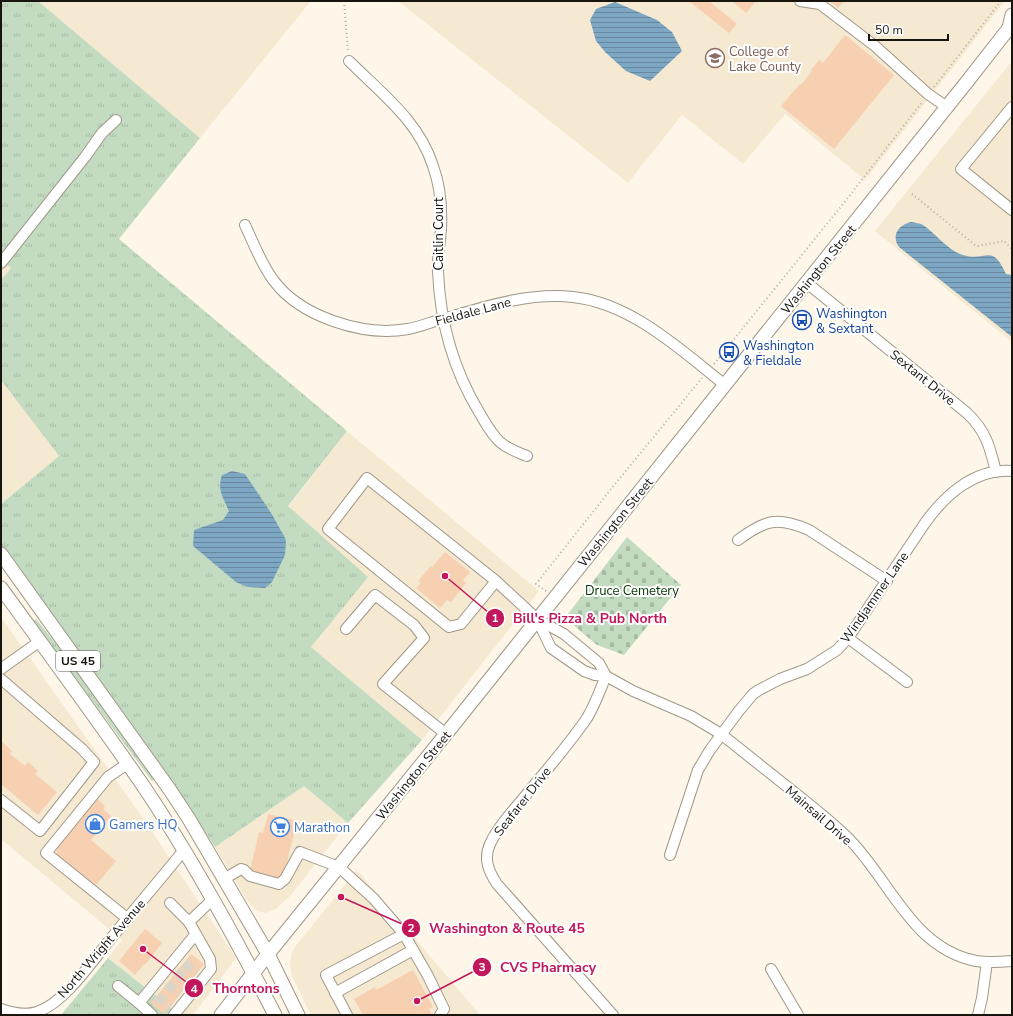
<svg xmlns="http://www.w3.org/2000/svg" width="1013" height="1016" font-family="'Nunito Sans',sans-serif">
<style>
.built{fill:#f6e9d1}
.grass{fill:url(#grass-tufts)}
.cemetery{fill:url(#cemetery-stones)}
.water{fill:url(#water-rules)}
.building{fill:#f7cfb1}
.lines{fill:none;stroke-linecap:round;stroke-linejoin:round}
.minor-tunnel{stroke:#dcd5c8;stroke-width:10;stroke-dasharray:10 5;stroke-linecap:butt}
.minor-casing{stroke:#a09787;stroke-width:12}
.major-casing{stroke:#a09787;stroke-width:15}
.path{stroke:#b4aea3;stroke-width:2;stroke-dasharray:1 3;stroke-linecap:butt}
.minor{stroke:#fff;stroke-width:10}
.major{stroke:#fff;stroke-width:13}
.labels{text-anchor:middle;stroke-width:4;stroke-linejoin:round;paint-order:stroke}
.shield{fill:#fff;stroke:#5d5b57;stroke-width:1}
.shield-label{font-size:12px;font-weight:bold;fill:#18150f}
.education-label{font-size:13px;fill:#785e54;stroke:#fff;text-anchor:start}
.street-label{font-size:13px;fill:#18150f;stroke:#fff}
.transit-label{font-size:13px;fill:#164399;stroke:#fff;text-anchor:start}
.park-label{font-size:13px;fill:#073606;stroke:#fff}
.shop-label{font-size:13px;fill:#366cbe;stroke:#fff;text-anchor:start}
.leader{fill:none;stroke:#c2185b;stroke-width:1.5}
.callout-dot{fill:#c2185b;stroke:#fff;stroke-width:1.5}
.mark-label{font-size:12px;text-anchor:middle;font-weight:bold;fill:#fff}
.callout-label{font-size:14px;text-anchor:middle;font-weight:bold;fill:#c2185b;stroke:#fff;stroke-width:4;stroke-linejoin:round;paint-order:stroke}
</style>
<defs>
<pattern id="grass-tufts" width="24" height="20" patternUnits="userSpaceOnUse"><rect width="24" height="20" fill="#c3dbc0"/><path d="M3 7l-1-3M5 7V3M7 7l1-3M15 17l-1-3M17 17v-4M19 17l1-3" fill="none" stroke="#a7bba4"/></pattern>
<pattern id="cemetery-stones" width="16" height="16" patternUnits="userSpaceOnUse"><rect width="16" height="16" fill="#c3dbc0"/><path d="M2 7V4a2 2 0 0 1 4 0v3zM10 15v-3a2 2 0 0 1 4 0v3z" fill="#a7bba4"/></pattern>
<pattern id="water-rules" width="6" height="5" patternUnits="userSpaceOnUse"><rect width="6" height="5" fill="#7ea7c3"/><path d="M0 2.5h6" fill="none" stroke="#66879d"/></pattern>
</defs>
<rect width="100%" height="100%" fill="#fef7e9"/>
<!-- built -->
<g class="built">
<path d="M38,1H311L200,138Z"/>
<path d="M398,1H1005L865,180L785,114L743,164L682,115L628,183Z"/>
<path d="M1012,61V342L875,231Z"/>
<path d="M1,260L11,268L1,280Z"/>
<path d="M1,380L59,456L1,504Z"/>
<path d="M347,431L539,591L422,740L311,647L288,507Z"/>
<path d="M1,617L149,827L236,958L193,1015H180L108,958L122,940L1,839Z"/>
<path d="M304,786L348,823L291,895L276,909L265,913L257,911L248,902L215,847Z"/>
<path d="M357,870L480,1015H311L292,976L290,965L291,956L294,948Z"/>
</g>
<!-- grass -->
<g class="grass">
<path d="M1,1H38L200,138L119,239L347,431L288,506L368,577L311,647L422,740L348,823L304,786L215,847L148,747L1,545V504L59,456L1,380V280L11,268L1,260Z"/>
<path d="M36,619L71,662L154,779L152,781L33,621Z"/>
<path d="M108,958L180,1015H61Z"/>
</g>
<!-- cemetery -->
<path class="cemetery" d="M627,537L681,585L624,655L597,645L565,618Z"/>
<!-- water -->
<g class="water">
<path d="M615,2L657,20L672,32L682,51L650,81L626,71L605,52L596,41L590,20L596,9Z"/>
<path d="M911,222C915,223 920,223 923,225C936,234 946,248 960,254C986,264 991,241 1006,274L1012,275V337L899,247C891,236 898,225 911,222Z"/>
<path d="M232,471L245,474L273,516L286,540L285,555L272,582L265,588L248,587L236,582L193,546L194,530L223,520L229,511C223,498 217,489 222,475Z"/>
</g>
<!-- building -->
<g class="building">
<path d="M689,1H709L737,24L729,33Z"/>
<path d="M732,1H756L746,13Z"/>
<path d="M830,1H844L838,8Z"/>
<path d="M845,35L894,75L834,149L781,106L800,84L801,85L812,71H810L819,60L823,63Z"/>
<path d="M445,552L470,572L463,580L466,583L451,602L447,600L440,608L416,588L421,583L418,581L431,566L432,567Z"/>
<path d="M1,741L12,751L10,754L25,766L28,762L38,771L35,774L57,792L38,815L1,784Z"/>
<path d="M95,797L105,806L103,809L111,816L91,840L116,861L96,885L57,855L56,845Z"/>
<path d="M268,814L297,821L283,879L250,871L259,832L263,833Z"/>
<path d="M145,929L162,943L145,965L144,964L135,975L119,961Z"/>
<path d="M191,954L204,964L164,1014L151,1003Z"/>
<path d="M413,970L433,1007L429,1009L432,1015H423L422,1013L418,1015H363L354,999L375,987L376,990Z"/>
</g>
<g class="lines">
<!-- minor-tunnel -->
<g class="minor-tunnel">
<path d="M184,963L197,973"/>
<path d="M176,972L190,983"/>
<path d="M167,984L180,994"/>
<path d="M157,996L170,1007"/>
</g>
<!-- minor casing -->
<g class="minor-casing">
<g id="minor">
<path d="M800,1L820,4L875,46L928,94L947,107"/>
<path d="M349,61C381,93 419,121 433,166C440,185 442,209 441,229C440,243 437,257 438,271C440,322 453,369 479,412C485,422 491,434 500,442C508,449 517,452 527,456"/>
<path d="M1012,107L961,169L1012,210"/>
<path d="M245,225C254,244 261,264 274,281C301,317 364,337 408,329C420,327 431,322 443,319C484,307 529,292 573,297C631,303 681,350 725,385"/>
<path d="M1,263L85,157L102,133L116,120"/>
<path d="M807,283L967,413C986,431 990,447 996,472"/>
<path d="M738,540C765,520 777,516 809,530L887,581"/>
<path d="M496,581L461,624L449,627L328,529L367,478L496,581L537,619L564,634L599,663L606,676"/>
<path d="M537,619L551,648L584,671L595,675L606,676L633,691L691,716L721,734C746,754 770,773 795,793C814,808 833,823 850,840C891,882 912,948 976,961C988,963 1000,962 1012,961"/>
<path d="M346,629L375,595L414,625L424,638L383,684L446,734"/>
<path d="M848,638L907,682"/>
<path d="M1,669L40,641"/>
<path d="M606,676C600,690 595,705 587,718C570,743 550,766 530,790C517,807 499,824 490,844C483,859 489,872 497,884L613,1015"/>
<path d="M1,679L82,749L94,762L40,831L1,800"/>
<path d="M127,764L108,777L46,853L128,919"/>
<path d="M670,855L698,770L710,750L738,712L753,694L759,690L780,679L807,669L837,650L848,638L925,523C945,495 975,468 1012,471"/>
<path d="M224,879L241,869L244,870L250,876L279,884L285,879L300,852L339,867L374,899L404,934L428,976L444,1009L440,1015"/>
<path d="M170,903L189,922"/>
<path d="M771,969L798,1015"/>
<path d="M118,986L139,1003"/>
<path d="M335,993L413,950"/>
<path d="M1,1009C12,1013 24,1016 37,1012C64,1003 90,964 108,942C133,911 159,881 184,850"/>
<path d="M152,1015L139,1003L195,935"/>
<path d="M174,1015L211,969L210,959L189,922L213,899"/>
<path d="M347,1015L326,975L404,934"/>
<path d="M978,1015L982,998L987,962"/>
</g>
</g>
<!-- major casing -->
<g class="major-casing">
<g id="major">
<path d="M1,554L170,790L189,819L268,954L298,1015"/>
<path d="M1,588C49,654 98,720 144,787C193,860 235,937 275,1015"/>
<path d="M221,1015L268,954L446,734L966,83L1009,28L1012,15"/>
</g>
</g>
<!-- path -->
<g class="path">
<path d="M344,1L348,52"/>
<path d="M934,87L1001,1"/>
<path d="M912,194L975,245L978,246L1004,241L1012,249"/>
<path d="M714,364L847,199L923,101"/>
<path d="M546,591L536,584L611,489L702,378"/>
</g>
<!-- minor -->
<use href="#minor" class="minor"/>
<!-- major -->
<use href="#major" class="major"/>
</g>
<!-- icons -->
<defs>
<g id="university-ring" transform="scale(1)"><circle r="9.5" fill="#fff" stroke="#8d6e63" stroke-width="1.5"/><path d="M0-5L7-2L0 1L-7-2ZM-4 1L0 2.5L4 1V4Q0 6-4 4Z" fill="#8d6e63"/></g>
<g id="bus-ring" transform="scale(1)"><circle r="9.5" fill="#fff" stroke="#1a4fb4" stroke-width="1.5"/><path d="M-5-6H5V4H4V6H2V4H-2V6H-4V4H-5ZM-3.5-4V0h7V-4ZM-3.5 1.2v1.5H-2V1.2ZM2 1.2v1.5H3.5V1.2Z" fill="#1a4fb4"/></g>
<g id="shop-ring" transform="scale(1)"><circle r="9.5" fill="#fff" stroke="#3f7fe0" stroke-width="1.5"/><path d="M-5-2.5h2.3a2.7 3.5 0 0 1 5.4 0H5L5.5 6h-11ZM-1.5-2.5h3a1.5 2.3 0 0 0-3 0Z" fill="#3f7fe0"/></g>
<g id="supermarket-ring" transform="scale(1)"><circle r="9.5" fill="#fff" stroke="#3f7fe0" stroke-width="1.5"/><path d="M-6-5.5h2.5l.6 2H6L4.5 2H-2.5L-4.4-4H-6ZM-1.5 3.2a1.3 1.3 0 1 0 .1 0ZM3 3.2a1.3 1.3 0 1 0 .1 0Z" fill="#3f7fe0"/></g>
</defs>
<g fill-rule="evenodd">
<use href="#university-ring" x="715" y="58"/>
<use href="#bus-ring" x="802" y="320"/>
<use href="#bus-ring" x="729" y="352"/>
<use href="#shop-ring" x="95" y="824"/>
<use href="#supermarket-ring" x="280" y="827"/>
</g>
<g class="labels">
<!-- shield labels -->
<rect class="shield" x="56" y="651" width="44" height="20" rx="3"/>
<g class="shield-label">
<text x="78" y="665">US 45</text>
</g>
<!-- education labels -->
<g class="education-label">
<text x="729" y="56">College of<tspan x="729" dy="15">Lake County</tspan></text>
</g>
<!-- street labels -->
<g class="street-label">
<text transform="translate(438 234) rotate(-90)" y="5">Caitlin Court</text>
<text transform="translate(818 269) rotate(-51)" y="5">Washington Street</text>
<text transform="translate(473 311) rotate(-15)" y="5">Fieldale Lane</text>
<text transform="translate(923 377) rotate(39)" y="5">Sextant Drive</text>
<text transform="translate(615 522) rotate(-51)" y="5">Washington Street</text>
<text transform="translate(874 597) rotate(-55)" y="5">Windjammer Lane</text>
<text transform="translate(413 775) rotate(-51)" y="5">Washington Street</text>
<text transform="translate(522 801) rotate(-52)" y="5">Seafarer Drive</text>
<text transform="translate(819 815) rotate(41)" y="5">Mainsail Drive</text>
<text transform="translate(101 948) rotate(-49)" y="5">North Wright Avenue</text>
</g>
<!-- transit labels -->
<g class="transit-label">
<text x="816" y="318">Washington<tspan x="816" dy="15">&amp; Sextant</tspan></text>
<text x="743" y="350">Washington<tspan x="743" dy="15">&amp; Fieldale</tspan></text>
</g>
<!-- park labels -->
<g class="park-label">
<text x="632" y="595">Druce Cemetery</text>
</g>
<!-- shop labels -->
<g class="shop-label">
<text x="109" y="829">Gamers HQ</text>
<text x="294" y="832">Marathon</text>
</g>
</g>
<!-- callouts -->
<path class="leader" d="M445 576L495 618M341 897L411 928M417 1001L482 967M143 949L194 988"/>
<g class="callout-dot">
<circle cx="445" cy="576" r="4"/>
<circle cx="341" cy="897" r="4"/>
<circle cx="417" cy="1001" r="4"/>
<circle cx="143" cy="949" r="4"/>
<circle cx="495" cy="618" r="10"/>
<circle cx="411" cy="928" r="10"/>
<circle cx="482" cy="967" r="10"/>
<circle cx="194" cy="988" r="10"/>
</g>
<g class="mark-label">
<text x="495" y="622">1</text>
<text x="411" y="932">2</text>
<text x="482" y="971">3</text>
<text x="194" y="993">4</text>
</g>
<g class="callout-label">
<text x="590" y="623">Bill's Pizza &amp; Pub North</text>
<text x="507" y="933">Washington &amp; Route 45</text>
<text x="548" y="972">CVS Pharmacy</text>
<text x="246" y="993">Thorntons</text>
</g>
<!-- border -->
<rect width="1013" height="1016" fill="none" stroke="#18150f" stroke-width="4"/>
<!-- scale -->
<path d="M869 34v6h79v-6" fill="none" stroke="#18150f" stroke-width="2"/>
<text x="875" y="34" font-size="12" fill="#18150f" stroke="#ffffff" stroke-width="3" paint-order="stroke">50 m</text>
</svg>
